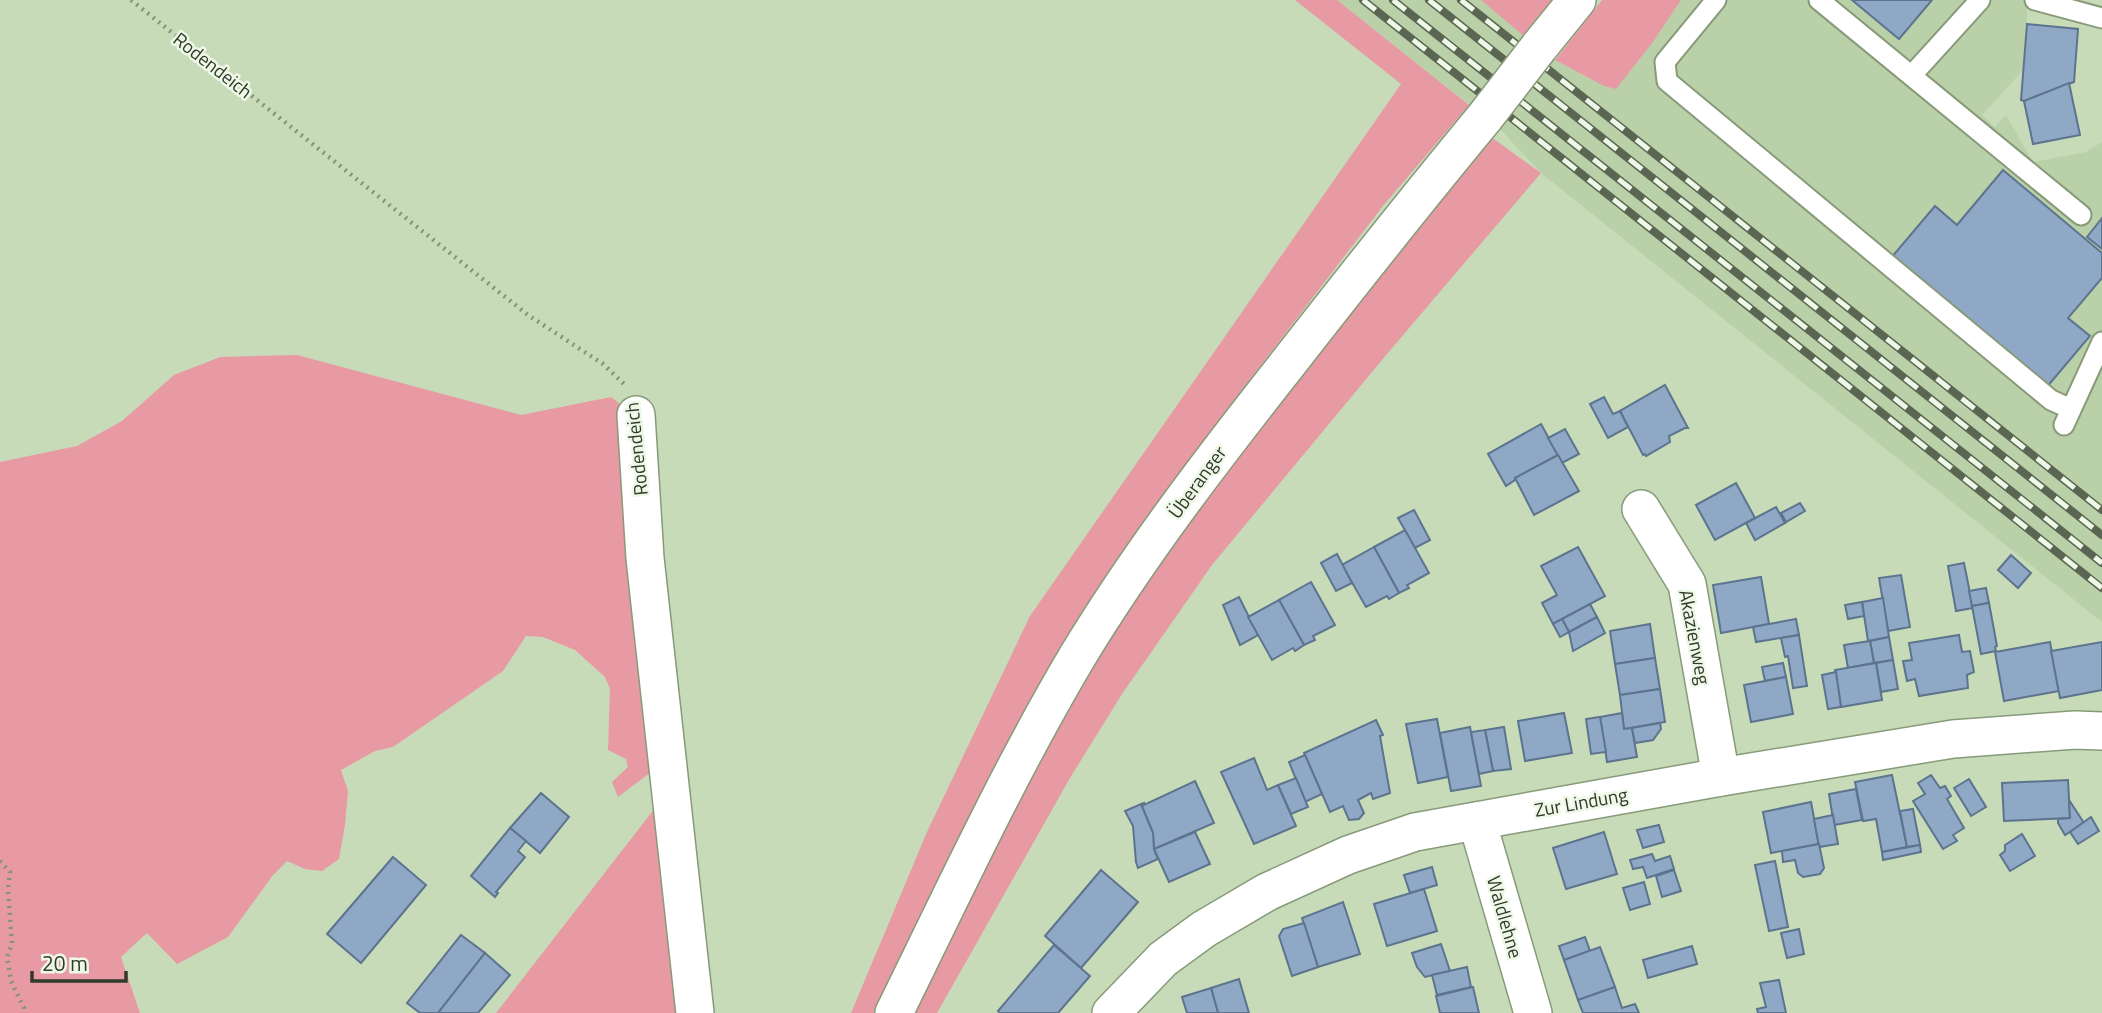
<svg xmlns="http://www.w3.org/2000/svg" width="2102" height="1013" font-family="'Titillium Web',sans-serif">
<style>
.built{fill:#b9d0a8}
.green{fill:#e79aa3}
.building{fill:#8fa8c5;stroke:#5c748e;stroke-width:2}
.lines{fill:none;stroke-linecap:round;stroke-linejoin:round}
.service-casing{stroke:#879a79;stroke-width:23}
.minor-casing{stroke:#879a79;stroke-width:40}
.path{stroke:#849279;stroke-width:4.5;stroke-dasharray:2 5;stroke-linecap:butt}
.service{stroke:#fff;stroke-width:19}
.minor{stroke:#fff;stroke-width:37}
.rail-casing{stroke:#5a6552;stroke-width:8}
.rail{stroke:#eef8e7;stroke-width:5;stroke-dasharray:16;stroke-linecap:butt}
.minor-bridge-casing{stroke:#879a79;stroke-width:40;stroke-linecap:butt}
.minor-bridge{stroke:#fff;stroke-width:37}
.labels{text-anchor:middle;stroke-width:5;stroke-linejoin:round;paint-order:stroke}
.street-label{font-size:19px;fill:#323a2c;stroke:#eef8e7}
</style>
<rect width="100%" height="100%" fill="#c7dbb9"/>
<!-- built -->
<path class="built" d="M1337,0H1481L1555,60L1592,80L1616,89L1653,42L1681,0H2027V24L2024,69L1982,115L1995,127L2006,115L2033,162L2086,152L2102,142V622L1541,173L1500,129Z"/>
<!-- green -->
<g class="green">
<path d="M1295,0H1337L1469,105L1383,206L1208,434L1119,559L1055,656L960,835L878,1013H851L927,832L1030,616L1401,84Z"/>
<path d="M1481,0H1553L1524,36Z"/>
<path d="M1602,0H1681L1653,42L1616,89L1604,86L1555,60Z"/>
<path d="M1491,137L1541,173L1387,354L1212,565L1122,694L1070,778L937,1013H906L1088,662L1238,448L1419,229Z"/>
<path d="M297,355L521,415L611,397L629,411L655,769L618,797L612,782L628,767L626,759L608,750L610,689L605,677L575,650L543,637L526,636L503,671L393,747L375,751L341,770L348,791L345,825L339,859L322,871L305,869L287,861L273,875L228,937L177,964L147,933L121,957L140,1013H0V462L77,446L122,421L174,375L220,357Z"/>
<path d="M662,799L687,1013H496Z"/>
</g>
<!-- building -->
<g class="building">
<path d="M1852,0H1932L1899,39Z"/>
<path d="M2027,24L2078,29L2074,82L2024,101L2021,100Z"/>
<path d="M2069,83L2080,135L2033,144L2024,101Z"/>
<path d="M2003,170L2102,253V278L2068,318L2090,336L2046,388L1891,258L1935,206L1957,225Z"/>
<path d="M2102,218V249L2087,237Z"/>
<path d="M1665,385L1688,428H1685L1669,436L1670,442L1646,456L1645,454L1643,455L1620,411Z"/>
<path d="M1604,397L1613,414L1620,411L1628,427L1608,438L1590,404Z"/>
<path d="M1541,424L1558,455L1515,478V480L1506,486L1488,454Z"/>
<path d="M1565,429L1579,454L1562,463L1548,438Z"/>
<path d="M1558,455L1579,491L1534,515L1515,478Z"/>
<path d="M1736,483L1755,518L1715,540L1696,505Z"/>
<path d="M1800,503L1805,511L1786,522L1781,513Z"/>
<path d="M1776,507L1785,523L1755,540L1746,523Z"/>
<path d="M1414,510L1430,540L1415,548L1398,518Z"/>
<path d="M1405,530L1429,573L1407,585L1409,588L1399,593L1374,547Z"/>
<path d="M1374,547L1399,593L1389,599L1387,596L1366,607L1342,565Z"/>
<path d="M1578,547L1605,596L1553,624L1542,603L1557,595L1541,566Z"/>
<path d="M1337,554L1352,583L1336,591L1321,563Z"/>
<path d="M2011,555L2031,573L2018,588L1998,570Z"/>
<path d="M1964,563L1973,608L1956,611L1948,566Z"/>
<path d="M1901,575L1910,627L1888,631L1879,578Z"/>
<path d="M1761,577L1769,624L1721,633L1713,585Z"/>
<path d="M1311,582L1335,625L1313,636L1315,640L1304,645L1279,600Z"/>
<path d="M1986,588L1989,603L1972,606L1969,591Z"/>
<path d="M1239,597L1258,635L1240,645L1223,605Z"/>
<path d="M1883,598L1889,637L1868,641L1862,602Z"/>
<path d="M1279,600L1304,645L1295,651L1293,648L1272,660L1248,617Z"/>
<path d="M1862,602L1864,616L1848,619L1845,605Z"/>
<path d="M1989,603L1997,646L1995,647L1996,651L1981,654L1972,606Z"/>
<path d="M1590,604L1597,617L1569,632L1562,619Z"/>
<path d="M1597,617L1605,633L1573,651L1569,632Z"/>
<path d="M1562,619L1569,632L1560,637L1553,624Z"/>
<path d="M1796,619L1799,635L1756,642L1753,627Z"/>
<path d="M1650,624L1655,658L1615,664L1610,631Z"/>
<path d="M1799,635L1807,686L1793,688L1788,656L1785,657L1781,638Z"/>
<path d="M1959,635L1962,652L1970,651L1974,672L1967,675L1968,688L1919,696L1915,679L1907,681L1903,661L1912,660L1909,643Z"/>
<path d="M1889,637L1893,660L1874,663L1870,641Z"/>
<path d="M1870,641L1874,663L1848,668L1844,645Z"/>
<path d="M2050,642L2059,691L2004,701L1995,652Z"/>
<path d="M2102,642V690L2060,698L2051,651Z"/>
<path d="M1655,658L1660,689L1620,695L1615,664Z"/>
<path d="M1893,660L1898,689L1881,692L1876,663Z"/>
<path d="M1783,663L1786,677L1765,681L1762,667Z"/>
<path d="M1876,663L1882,700L1841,707L1835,670Z"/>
<path d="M1836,672L1841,707L1828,709L1822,675Z"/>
<path d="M1786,677L1793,714L1751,722L1744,685Z"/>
<path d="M1660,689L1665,722L1624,729L1620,695Z"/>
<path d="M1564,713L1572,753L1525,761L1518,721Z"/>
<path d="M1622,713L1624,729L1632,728L1637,757L1607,762L1600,717Z"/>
<path d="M1600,717L1606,752L1591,754L1586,719Z"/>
<path d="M1437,719L1448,777L1418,783L1406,724Z"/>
<path d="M1376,720L1383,735L1380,736L1390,793L1373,799L1371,793L1358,800L1364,813L1359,819L1349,820L1343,806L1330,812L1304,753Z"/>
<path d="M1660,723L1661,729L1653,740L1635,743L1632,728Z"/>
<path d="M1470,727L1481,786L1451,791L1440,733Z"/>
<path d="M1504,727L1511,769L1493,771L1485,730Z"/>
<path d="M1485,730L1493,771L1479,774L1471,732Z"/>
<path d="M1305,755L1322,794L1305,802L1289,762Z"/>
<path d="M1254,758L1267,790L1278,785L1296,826L1254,844L1221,772Z"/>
<path d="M1892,775L1907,847L1882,852L1876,819L1863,821L1855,782Z"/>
<path d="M1931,775L1940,788L1945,786L1951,796L1947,799L1964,828L1953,835L1957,841L1943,849L1913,801L1925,794L1918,783Z"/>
<path d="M1296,778L1308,807L1291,814L1278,785Z"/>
<path d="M1969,779L1986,807L1971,816L1954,788Z"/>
<path d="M2068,780L2070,818L2004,821L2002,783Z"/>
<path d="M1195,781L1214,823L1154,849L1153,833L1141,804L1144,803V805Z"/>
<path d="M1856,789L1862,820L1834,825L1829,794Z"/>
<path d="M541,793L569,817L540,853L510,828Z"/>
<path d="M2069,800L2084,823L2065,835L2058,823V819L2070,818Z"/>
<path d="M1811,802L1819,844L1771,853L1763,812Z"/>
<path d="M1141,804L1153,833L1154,849L1158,859L1138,868L1136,862L1133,826L1125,811Z"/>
<path d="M1913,809L1920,845L1907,847L1900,811Z"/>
<path d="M1833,815L1838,844L1819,847L1814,819Z"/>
<path d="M2091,817L2099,831L2078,844L2070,832Z"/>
<path d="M1659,825L1664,842L1643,848L1637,830Z"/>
<path d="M510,828L526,841L518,851L525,857L496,892L498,893L495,897L471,876Z"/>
<path d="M1195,832L1210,864L1169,882L1154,849Z"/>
<path d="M1604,832L1617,874L1566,889L1553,848Z"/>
<path d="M2022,834L2035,856L2010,871L2000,855L2005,851V845Z"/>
<path d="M1819,844L1824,868L1820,874L1803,877L1798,873L1795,860L1783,862L1782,851Z"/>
<path d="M1920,845L1921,852L1883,860L1882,852Z"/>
<path d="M1652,854L1655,861L1670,856L1674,869L1647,878L1643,867L1633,869L1630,860Z"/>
<path d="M393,857L426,885L361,963L327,934Z"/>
<path d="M1775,861L1788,927L1769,931L1755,865Z"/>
<path d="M1432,867L1437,885L1410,893L1404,875Z"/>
<path d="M1101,870L1138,902L1081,968L1045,936Z"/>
<path d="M1674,870L1681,891L1662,897L1656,876Z"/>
<path d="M1644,882L1650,904L1630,910L1623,888Z"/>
<path d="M1424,889L1437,931L1387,946L1374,904Z"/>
<path d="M1343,902L1360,954L1318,967L1302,918Z"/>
<path d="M1304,923L1318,967L1292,976L1279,936L1283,929Z"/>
<path d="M1799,929L1804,954L1787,958L1781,933Z"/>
<path d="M461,935L485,953L438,1013H420L407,1003Z"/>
<path d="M1585,937L1590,951L1564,960L1559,946Z"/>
<path d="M1441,944L1450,971L1425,977L1417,967L1412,953Z"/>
<path d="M1054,945L1090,976L1058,1013H1000L998,1011Z"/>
<path d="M1692,946L1697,964L1648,978L1643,960Z"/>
<path d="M1600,947L1615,987L1578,1000L1564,960Z"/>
<path d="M485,953L510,975L478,1013H438Z"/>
<path d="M1467,967L1471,987L1437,995L1432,975Z"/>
<path d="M1239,979L1249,1013H1218L1211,988Z"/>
<path d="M1779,980L1786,1013H1758L1757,1009L1766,1007L1760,983Z"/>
<path d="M1473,987L1479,1013H1440L1436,996Z"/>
<path d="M1615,987L1622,1008L1635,1004L1639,1013H1583L1578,1000Z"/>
<path d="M1211,988L1218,1013H1187L1182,997Z"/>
</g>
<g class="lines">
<!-- service casing -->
<g class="service-casing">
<g id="service">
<path d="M1716,0L1665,62L1667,81L2051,400L2071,409"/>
<path d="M1819,0L2081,215"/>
<path d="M2035,0L2102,18"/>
<path d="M1912,75L1980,0"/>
<path d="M2064,425L2102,342"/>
</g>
</g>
<!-- minor casing -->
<g class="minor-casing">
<g id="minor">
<path d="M1539,47L1577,0"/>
<path d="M636,415L645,558L695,1013"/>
<path d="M1641,509L1687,584L1721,777"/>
<path d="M1477,821L1533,1013"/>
<path d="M894,1013C953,893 1009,772 1077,657C1140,553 1214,457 1289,362C1353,280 1418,198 1485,117"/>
<path d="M1111,1013L1163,959L1204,929L1267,892L1348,855L1415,832L1721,777L1953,739L2075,730L2102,731"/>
</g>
</g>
<!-- path -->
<g class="path">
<path d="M131,0L528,315L603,364L624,384"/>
<path d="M0,861L10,872L8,889L12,944L7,957L11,981L24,1008V1013"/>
</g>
<!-- service -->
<use href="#service" class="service"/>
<!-- minor -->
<use href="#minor" class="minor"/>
<!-- rail casing -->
<g class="rail-casing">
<g id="rail">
<path d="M1363,0L2102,588"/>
<path d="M1393,0L2102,563"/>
<path d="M1429,0L2102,535"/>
<path d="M1461,0L2102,510"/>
</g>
</g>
<!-- rail -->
<use href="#rail" class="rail"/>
<!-- minor-bridge casing -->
<g class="minor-bridge-casing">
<path id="minor-bridge" d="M1485,117L1539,47"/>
</g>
<!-- minor-bridge -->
<use href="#minor-bridge" class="minor-bridge"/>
</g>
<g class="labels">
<!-- street labels -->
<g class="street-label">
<text transform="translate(213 65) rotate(38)" y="7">Rodendeich</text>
<text transform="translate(636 449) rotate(-96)" y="7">Rodendeich</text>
<text transform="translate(1197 482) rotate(-54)" y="7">Überanger</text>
<text transform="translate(1695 637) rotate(79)" y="7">Akazienweg</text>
<text transform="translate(1581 802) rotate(-10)" y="7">Zur Lindung</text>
<text transform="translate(1505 917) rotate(74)" y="7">Waldlehne</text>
</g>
</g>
<!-- scale -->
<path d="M32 971v10h94v-10" fill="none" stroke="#323a2c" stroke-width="3.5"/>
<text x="42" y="971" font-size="21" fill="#323a2c" stroke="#eef8e7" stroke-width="5" paint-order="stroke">20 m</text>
</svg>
